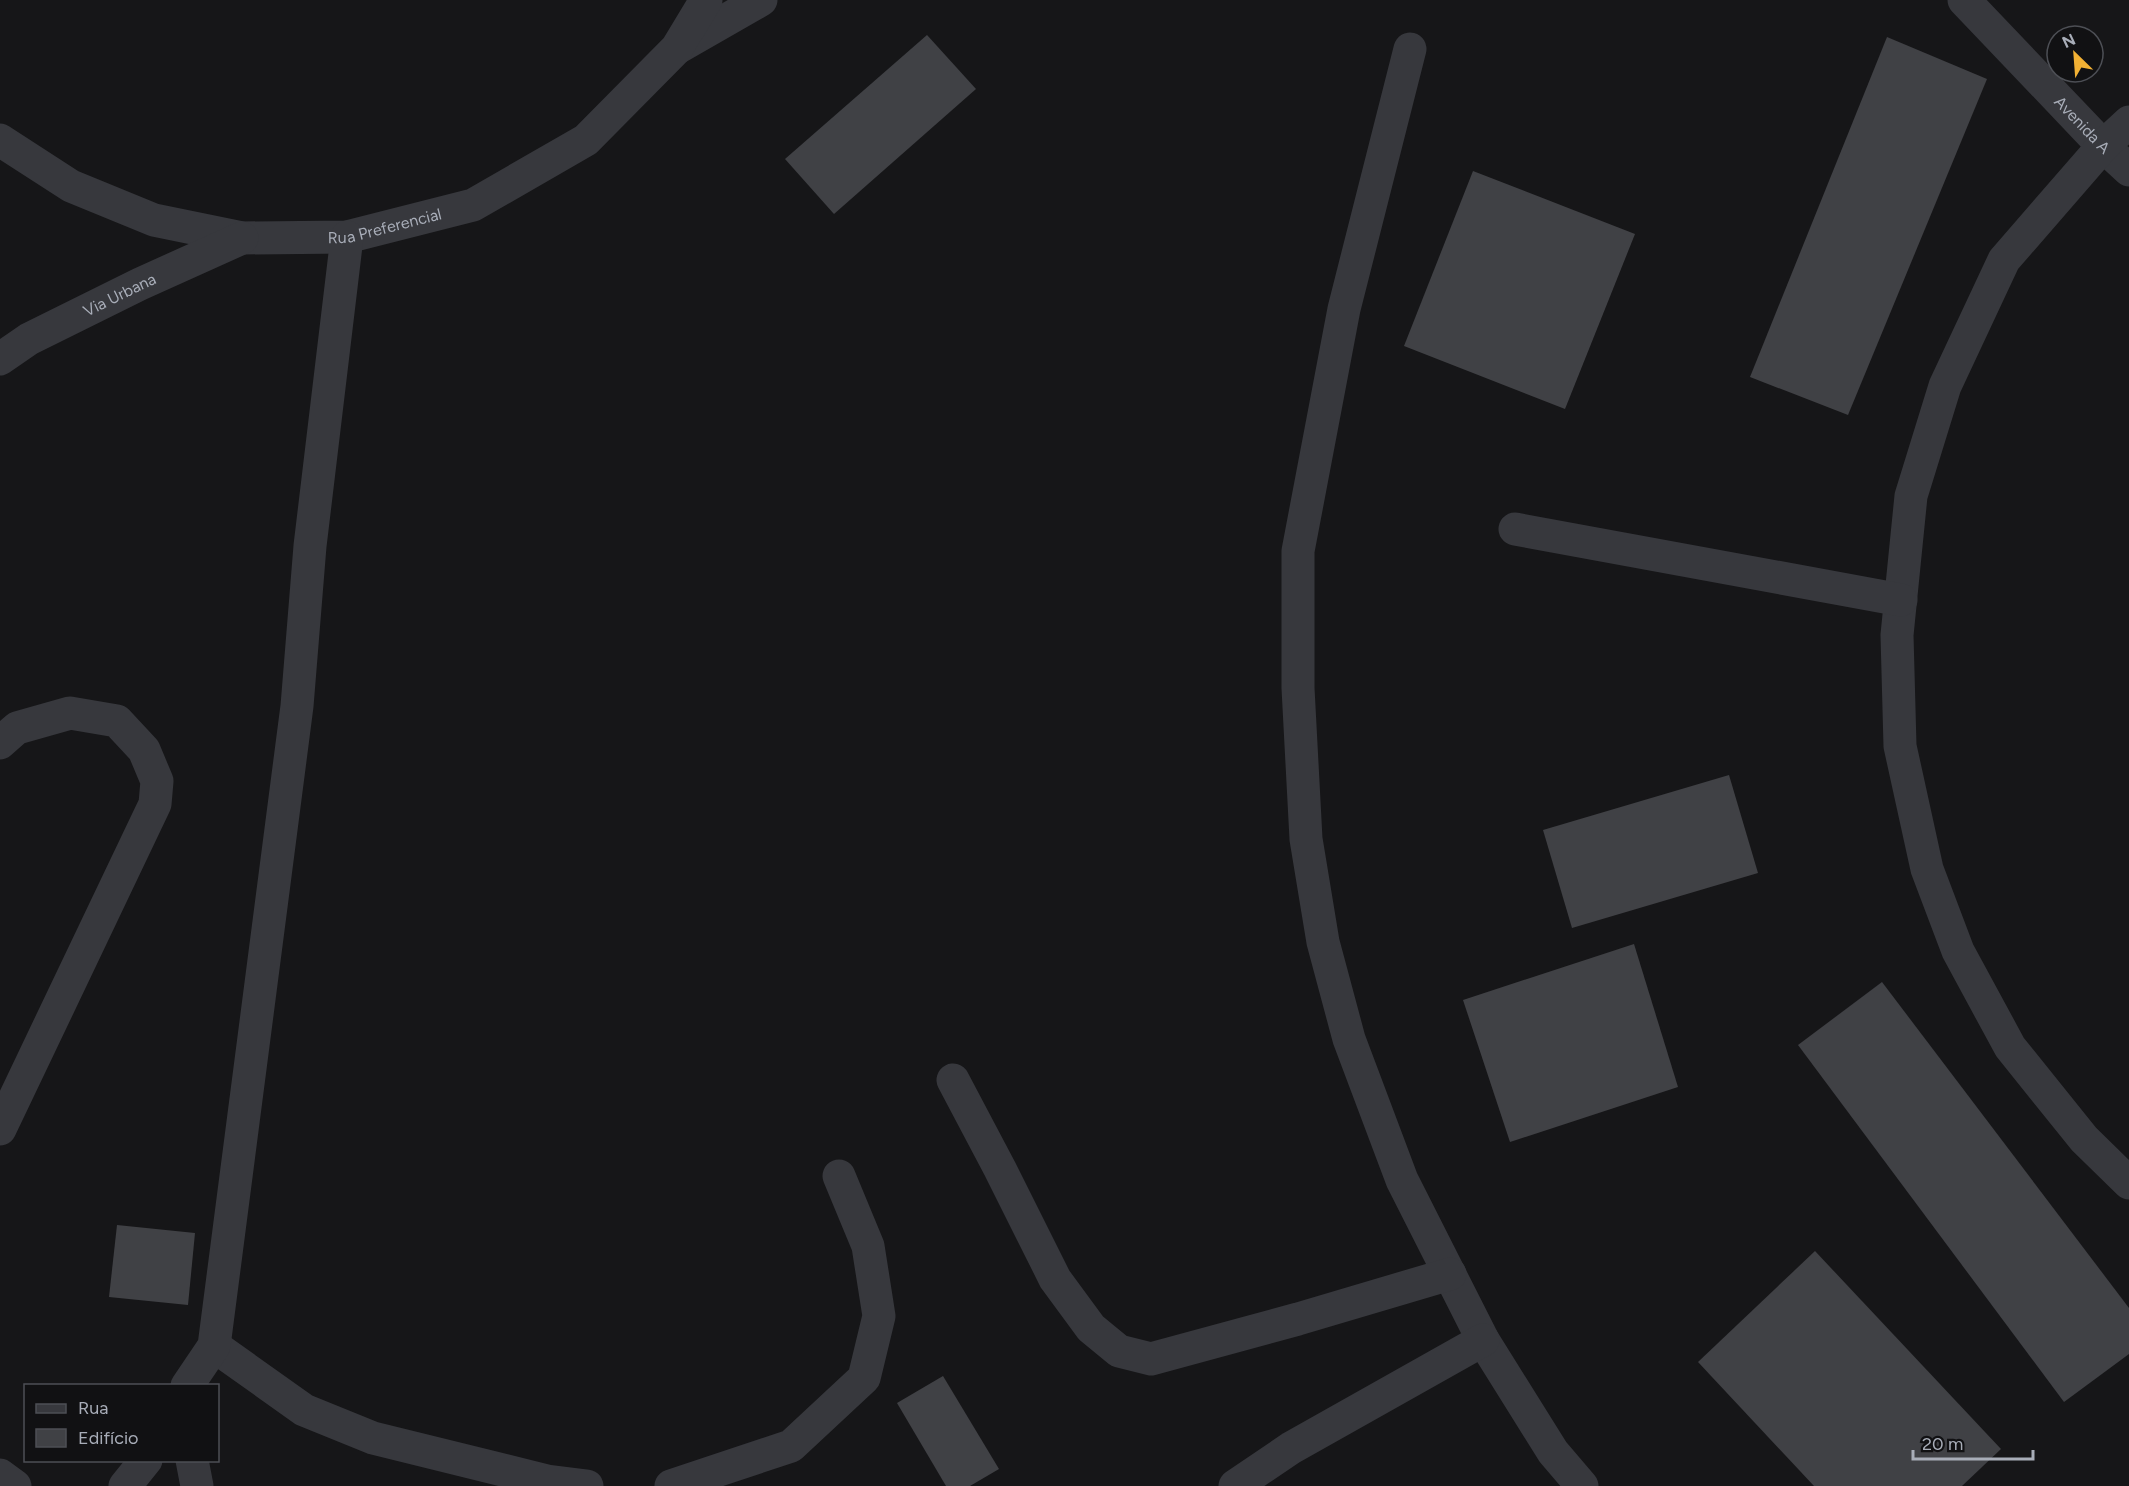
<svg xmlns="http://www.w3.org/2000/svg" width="2129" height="1486" font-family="Figtree,sans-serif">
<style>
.building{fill:#404145}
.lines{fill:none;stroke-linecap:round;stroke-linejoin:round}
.minor{stroke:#37383d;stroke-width:33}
.labels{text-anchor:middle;stroke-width:6;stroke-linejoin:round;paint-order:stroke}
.street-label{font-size:16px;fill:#a8adb8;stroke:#111113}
</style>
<rect width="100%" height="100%" fill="#161618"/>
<!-- building -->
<g class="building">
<path d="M927,35L976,89L834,214L785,159Z"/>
<path d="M1887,37L1987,79L1848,415L1750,377Z"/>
<path d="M1473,171L1635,234L1565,409L1404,346Z"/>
<path d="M1729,775L1758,873L1572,928L1543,830Z"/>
<path d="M1634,944L1678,1087L1510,1142L1463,1000Z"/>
<path d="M1882,982L2129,1308V1354L2064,1402L1798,1045Z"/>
<path d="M117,1225L195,1233L188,1305L109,1297Z"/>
<path d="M1815,1251L2001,1449L1962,1486H1814L1698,1362Z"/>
<path d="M943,1376L999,1469L970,1486H946L897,1403Z"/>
</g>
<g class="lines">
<!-- minor -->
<g class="minor">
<path id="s1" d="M1964,0L2103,146L2129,170"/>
<path d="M679,47L761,0"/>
<path d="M1410,49L1344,309L1298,551V688L1306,839L1323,942L1349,1039L1402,1180L1483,1340L1553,1452L1582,1486"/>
<path d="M2129,122L2103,146L2004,260L1945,386L1911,496L1897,635L1900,746L1927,869L1958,951L2010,1047L2084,1139L2129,1183"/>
<path id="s2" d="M0,140L71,186L154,220L242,238L347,237L473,205L586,140L677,48L706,0"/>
<path id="s3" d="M0,359L29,339L140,284L242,238"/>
<path d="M1515,529L1901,600"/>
<path d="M0,743L17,728L70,713L117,721L144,750L157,781L155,804L0,1129"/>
<path d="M953,1080L1000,1169L1055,1279L1091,1328L1119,1351L1151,1359L1298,1319L1450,1274"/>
<path d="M214,1346L304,1410L373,1438L547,1481L587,1486"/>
<path d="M187,1386L214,1346L297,706L310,546L347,237"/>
<path d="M192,1460L197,1486"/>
<path d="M0,1475L15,1486"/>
<path d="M125,1486L146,1460"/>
<path d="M671,1486L791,1446L864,1378L879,1316L868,1246L839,1176"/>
<path d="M1235,1486L1291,1448L1483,1340"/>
</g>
</g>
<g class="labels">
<!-- street labels -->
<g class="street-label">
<text dy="6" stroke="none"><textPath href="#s1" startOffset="172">Avenida A</textPath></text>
<text dy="6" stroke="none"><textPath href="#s2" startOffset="408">Rua Preferencial</textPath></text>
<text dy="6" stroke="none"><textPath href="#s3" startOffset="136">Via Urbana</textPath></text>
</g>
</g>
<!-- legend -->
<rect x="24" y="1384" width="195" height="78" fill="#111113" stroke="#4d4f55" stroke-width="1.5"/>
<rect x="36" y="1404" width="30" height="9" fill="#37383d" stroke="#4d4f55" stroke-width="1.5"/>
<text x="78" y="1414" font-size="18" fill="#a8adb8">Rua</text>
<rect x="36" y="1429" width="30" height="18" fill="#404145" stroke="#4d4f55" stroke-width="1.5"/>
<text x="78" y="1444" font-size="18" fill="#a8adb8">Edifício</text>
<!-- north arrow -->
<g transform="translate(2075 54) rotate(335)"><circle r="28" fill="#111113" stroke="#4d4f55" stroke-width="1.5"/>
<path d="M0-4.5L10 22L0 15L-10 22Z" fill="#f2b134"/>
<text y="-9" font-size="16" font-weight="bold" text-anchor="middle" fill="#a8adb8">N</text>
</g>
<!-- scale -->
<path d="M1913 1450v9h120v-9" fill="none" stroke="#a8adb8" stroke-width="3"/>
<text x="1922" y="1450" font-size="18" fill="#a8adb8" stroke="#111113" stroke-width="4.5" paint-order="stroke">20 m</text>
</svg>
